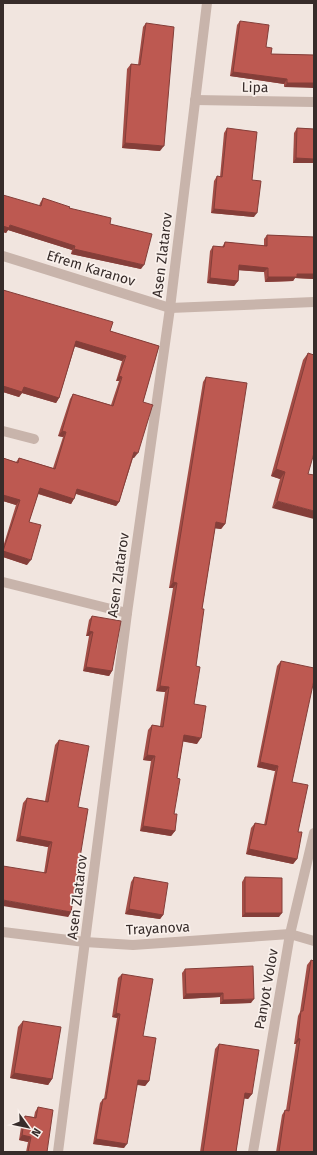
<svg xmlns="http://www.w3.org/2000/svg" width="317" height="1155" font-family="'Fira Sans',sans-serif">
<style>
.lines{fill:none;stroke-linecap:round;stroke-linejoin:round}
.minor{stroke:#c8b4ab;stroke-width:10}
.wall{fill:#a34d46}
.shaded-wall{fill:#843e39}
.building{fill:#bd5951;stroke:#843e39}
.labels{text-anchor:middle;stroke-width:3.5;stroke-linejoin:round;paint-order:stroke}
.street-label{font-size:14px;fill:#372c2a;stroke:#f9f0eb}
</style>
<rect width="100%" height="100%" fill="#f1e5df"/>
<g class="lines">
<!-- minor -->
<g class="minor">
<path d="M195,100L314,102"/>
<path d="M3,256L170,308L314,302"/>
<path d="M3,431L34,439"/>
<path d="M3,582L127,613"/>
<path d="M3,932L85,942L133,945L290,934L314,941"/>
<path d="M58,1152L127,613L170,308L207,3"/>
<path d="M253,1152L290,934L314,833"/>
</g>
</g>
<!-- wall -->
<g class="wall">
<path d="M240,21L266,47L271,54L314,55L284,87V84L230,76L237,25Z"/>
<path d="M146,23L160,151L122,148L127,69L131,64L138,65L143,27Z"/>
<path d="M227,128L252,180L254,217L211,213L214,181L217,176L220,177L224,133Z"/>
<path d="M297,128L314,129V163H293L294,133Z"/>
<path d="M43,198L110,224L141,269L71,254L72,250L8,230L6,233L3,232L39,206L40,203Z"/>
<path d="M267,235L314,237V279L295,278L293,281L265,282L264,272L239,270L238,281L234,286L207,283L210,251L213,246L222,247L225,242L264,246V239Z"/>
<path d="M3,290L110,331L159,346L143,402L134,458H133L119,502L116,506L76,494L71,504L38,494L29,522L27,565L3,557V547L16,505L3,501V458L16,462L19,458L53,468L63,437L58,436L70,399L73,394L111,405L119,381H116L122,361L75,346L59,398L56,403L22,393L19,397L3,392Z"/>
<path d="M308,353L314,453L272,508L280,479L271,476L303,360Z"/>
<path d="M206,377L225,524L221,529L215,528L202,609L196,666L194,704L197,744L183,741L177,778L174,814L175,831L171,836L140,831L151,761L143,760L148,730L152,725L160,726L165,692L156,691L173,588H169L203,382Z"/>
<path d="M92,616L112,671L109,676L83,671L89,636H86L89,620Z"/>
<path d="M281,661L292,782L298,832L297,859L293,864L246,854L251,828L255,823L264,825L275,771L257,767L277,666Z"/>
<path d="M59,740L78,807L71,912L68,917L44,873L48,847L16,841L23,803L27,798L45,801L55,745Z"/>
<path d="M134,877L163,915L160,919L125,914L131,882Z"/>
<path d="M245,877L279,917H242V882Z"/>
<path d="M311,960L314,1152H276L282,1115L285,1110H286L296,1044H294L298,1016L300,1012L307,965Z"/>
<path d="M185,969L251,1003L220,1004V997L183,999L182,973Z"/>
<path d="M122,974L143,1036L149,1081L145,1086L137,1085L124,1148L93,1144L100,1103L103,1099H104L117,1018L112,1017L118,978Z"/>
<path d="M23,1021L52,1079L48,1085L10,1078L18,1027Z"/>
<path d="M219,1044L252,1094L248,1099L244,1098L236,1152H200L215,1049Z"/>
<path d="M38,1107L47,1152H26L28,1142L19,1140L22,1121L25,1116L34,1117L35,1112Z"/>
</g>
<!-- shaded-wall -->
<g class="shaded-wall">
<path d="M233,72L287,79L284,84L230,76Z"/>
<path d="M287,83H314V88L284,87Z"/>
<path d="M125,143L164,146L160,151L122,148Z"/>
<path d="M296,158L314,159V163H293Z"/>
<path d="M214,209L257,213L254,217L211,213Z"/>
<path d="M10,225L75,246L72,250L8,230L6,233L3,232V226Z"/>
<path d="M74,249L144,265L141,269L71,254Z"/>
<path d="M239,265L268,268L264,272L236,270Z"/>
<path d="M297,274H314V279L295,278L293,281L265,282L268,277Z"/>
<path d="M210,278L238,281L234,286L207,283Z"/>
<path d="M76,341L126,356L122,361L73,346Z"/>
<path d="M119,376L122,377L119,381H116Z"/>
<path d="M3,386L24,387L59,398L56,403L22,393L19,397L3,392Z"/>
<path d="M62,431L66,432L63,437L58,436Z"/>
<path d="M134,452L138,453L134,458L131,457Z"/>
<path d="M276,469L285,472L280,479L271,476Z"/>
<path d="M40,488L74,499L71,504L36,493Z"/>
<path d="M77,489L119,502L116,506L74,493Z"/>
<path d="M3,495L20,500L16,505L3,501Z"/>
<path d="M277,501L314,511V519L272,508Z"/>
<path d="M216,522L225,524L221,529L212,528Z"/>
<path d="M3,551L31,560L27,565L3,557Z"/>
<path d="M173,582L177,583L173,588H169Z"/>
<path d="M89,631L93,632L89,636H86Z"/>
<path d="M86,667L112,671L109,676L83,671Z"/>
<path d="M160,686L169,687L165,692L156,691Z"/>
<path d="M184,735L201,738L197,744L180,741Z"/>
<path d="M147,755L155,756L151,761L143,760Z"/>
<path d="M260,762L278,766L275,771L257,767Z"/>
<path d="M143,826L175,831L171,836L140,831Z"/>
<path d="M20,836L52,842L48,847L16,841Z"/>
<path d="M249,849L297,859L293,864L246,854Z"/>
<path d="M3,900L71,912L68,917L3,906Z"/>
<path d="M129,909L163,915L160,919L125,914Z"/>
<path d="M245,913H282L279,917H242Z"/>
<path d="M223,993L220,997L183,999L186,994Z"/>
<path d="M254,999L251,1003L220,1004L223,1000Z"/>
<path d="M116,1013L120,1014L117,1018L112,1017Z"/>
<path d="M298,1038L300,1039L296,1044H294Z"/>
<path d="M14,1073L52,1079L48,1085L10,1078Z"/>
<path d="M138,1080L149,1081L145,1086L135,1084Z"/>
<path d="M245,1093L252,1094L248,1099L241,1098Z"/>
<path d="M22,1135L31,1137L28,1142L19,1140Z"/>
<path d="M96,1139L127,1144L124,1148L93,1144Z"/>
</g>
<!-- building -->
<g class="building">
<path d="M240,21L269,25L266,47L272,48L271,54L314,55V83H287V79L233,72Z"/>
<path d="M146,23L174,27L164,146L125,143L131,64L140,65Z"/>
<path d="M227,128L257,132L252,180L261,181L257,213L214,209L217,176L222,177Z"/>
<path d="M297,128L314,129V159L296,158Z"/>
<path d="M3,195L41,206L43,198L70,207L69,208L111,218L110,224L152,234L144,265L74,249L75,246L10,225L9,228L3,226Z"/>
<path d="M267,235L314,237V274H297V277H268V268L239,265L238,281L210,278L213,246L224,247L225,242L267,246Z"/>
<path d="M3,290L113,322L110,331L159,346L143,402L153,405L152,407L138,453L134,452L119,502L77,489L74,499L40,488L29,522L41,525L31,560L3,551L20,500L3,495V458L18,463L19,458L55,469L66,432L62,431L73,394L113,406L122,377L119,376L126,356L76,341L59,398L24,387L22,392L3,386Z"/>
<path d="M308,353L314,355V453L308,474L314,475V511L277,501L285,472L276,469Z"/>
<path d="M206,377L247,383L225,524L216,522L202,609H204L196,666L200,667L194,704L206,706L201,738L184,735L177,778L180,779L174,814H177L175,831L143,826L155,756L147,755L152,725L163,727L169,687L160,686L177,583L173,582Z"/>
<path d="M92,616L121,621L112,671L86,667L93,632L89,631Z"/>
<path d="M281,661L314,668V680L292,782L308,785L298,832H302L297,859L249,849L255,823L266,825L278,766L260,762Z"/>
<path d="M59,740L89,746L78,807L88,809L71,912L3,900V866L46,873L52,842L20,836L27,798L48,802Z"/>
<path d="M134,877L168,883L163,915L129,909Z"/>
<path d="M245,877L282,878V913H245Z"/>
<path d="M311,960L314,961V1152H279L285,1110L289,1111L300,1039L298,1038L301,1011H303Z"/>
<path d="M253,966L254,999L223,1000V993L186,994L185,969Z"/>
<path d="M122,974L153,979L143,1036L156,1038L149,1081L138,1080L127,1144L96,1139L103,1099H106L120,1014L116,1013Z"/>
<path d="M23,1021L61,1027L52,1079L14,1073Z"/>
<path d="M219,1044L259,1050L252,1094L245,1093L236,1152H203Z"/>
<path d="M38,1107L53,1110L47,1152H28L31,1137L22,1135L25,1116L36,1118Z"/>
</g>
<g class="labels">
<!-- street labels -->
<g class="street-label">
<text transform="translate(255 87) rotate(1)" y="5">Lipa</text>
<text transform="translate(162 255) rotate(-83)" y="5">Asen Zlatarov</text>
<text transform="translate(91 268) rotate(17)" y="5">Efrem Karanov</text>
<text transform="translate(118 575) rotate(-82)" y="5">Asen Zlatarov</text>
<text transform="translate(77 897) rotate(-83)" y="5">Asen Zlatarov</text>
<text transform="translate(158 928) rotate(-3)" y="5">Trayanova</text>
<text transform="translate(266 989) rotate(-80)" y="5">Panyot Volov</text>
</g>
</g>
<!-- border -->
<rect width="317" height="1155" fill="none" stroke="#372c2a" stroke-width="8"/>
<!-- north arrow -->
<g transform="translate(28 1127) rotate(123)" stroke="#f9f0eb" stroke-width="3" paint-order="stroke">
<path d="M0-3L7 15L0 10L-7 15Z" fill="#372c2a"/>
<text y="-6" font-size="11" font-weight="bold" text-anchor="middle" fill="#372c2a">N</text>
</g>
</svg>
